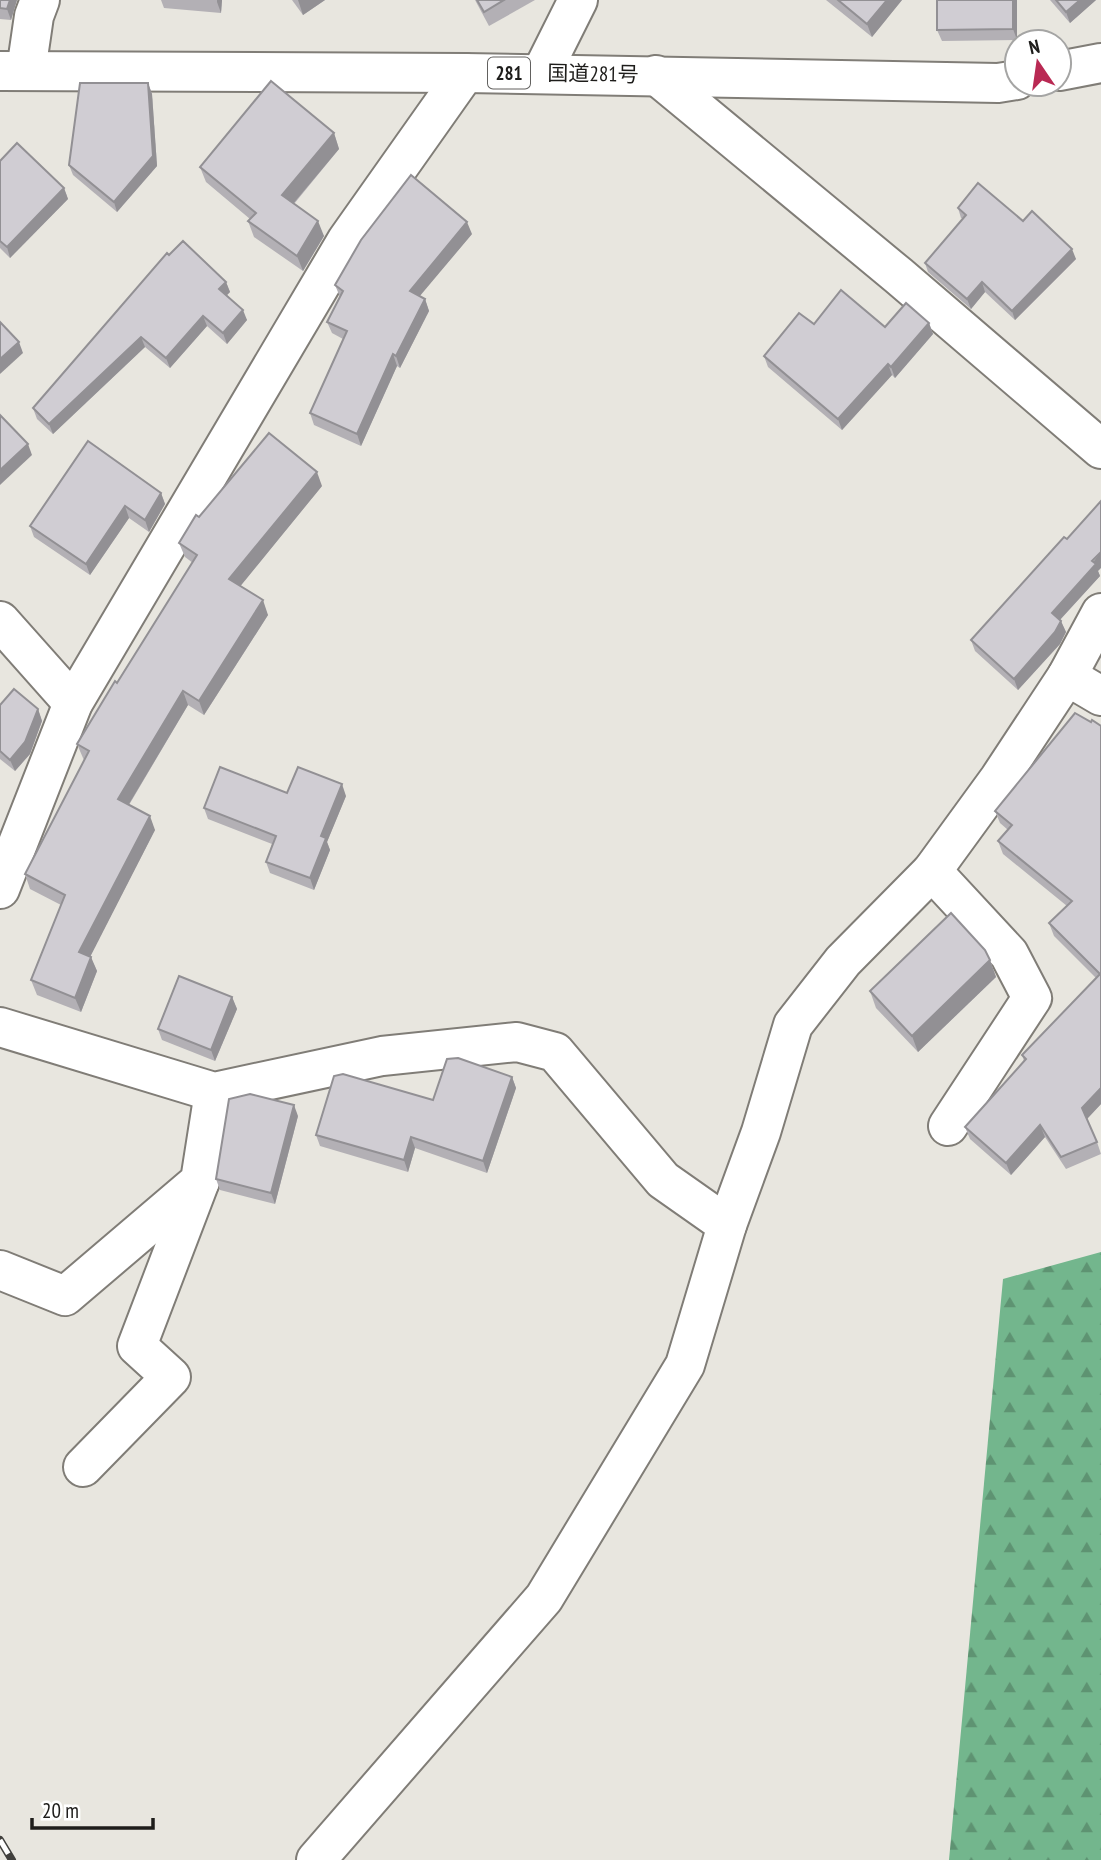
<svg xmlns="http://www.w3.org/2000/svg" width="1101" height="1860" font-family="'PT Sans Narrow','Noto Sans JP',sans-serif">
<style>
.forest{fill:url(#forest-firs)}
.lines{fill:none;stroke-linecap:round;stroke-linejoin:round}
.street-casing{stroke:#807d77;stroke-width:42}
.secondary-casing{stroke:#807d77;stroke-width:42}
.highway-casing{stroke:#807d77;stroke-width:42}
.street{stroke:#fff;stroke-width:38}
.secondary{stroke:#fff;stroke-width:38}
.highway{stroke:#fff;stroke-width:38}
.rail-casing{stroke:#41403d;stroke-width:8}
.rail{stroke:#fff;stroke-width:5;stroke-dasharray:16;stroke-linecap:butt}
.wall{fill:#b3b0b5}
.shaded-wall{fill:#929094}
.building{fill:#d0cdd3;stroke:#929094;stroke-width:2}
.labels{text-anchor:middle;stroke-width:5;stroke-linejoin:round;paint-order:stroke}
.shield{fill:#fff;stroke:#62615f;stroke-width:2}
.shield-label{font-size:19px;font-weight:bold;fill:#1e1d1b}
.street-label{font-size:21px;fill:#1e1d1b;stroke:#fff}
</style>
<defs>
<pattern id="forest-firs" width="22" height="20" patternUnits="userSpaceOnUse" patternTransform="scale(1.75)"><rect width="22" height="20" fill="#73b68d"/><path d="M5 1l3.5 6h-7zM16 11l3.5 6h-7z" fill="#5e9372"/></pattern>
</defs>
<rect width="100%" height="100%" fill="#e8e6df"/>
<!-- forest -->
<path class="forest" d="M1101,1252V1860H949L1003,1279Z"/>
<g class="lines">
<!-- street casing -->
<g class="street-casing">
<g id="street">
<path d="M541,74L578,0"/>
<path d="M656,75L899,276L1101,449"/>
<path d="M0,621L73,703"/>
<path d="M1067,676L1101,696"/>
<path d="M932,871L1009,954L1032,998L948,1126"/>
<path d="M0,889L73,703L347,240L465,73"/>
<path d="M0,1027L214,1092L382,1056L517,1042L555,1052L663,1180L727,1225"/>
<path d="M0,1270L65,1296L200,1181L214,1092"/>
<path d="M83,1467L171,1377L137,1346L200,1181"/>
<path d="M316,1860L544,1598L685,1365L727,1225L761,1132L793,1025L843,961L932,871L999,779L1067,676L1101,613"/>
</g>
</g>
<!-- secondary casing -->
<g class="secondary-casing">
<path id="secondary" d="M26,71L34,16L40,0"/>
</g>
<!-- highway casing -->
<g class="highway-casing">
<g id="highway">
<path d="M0,71L465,73L998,83L1017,80"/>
<path d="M1059,71L1101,63"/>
</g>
</g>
<!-- street -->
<use href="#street" class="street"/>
<!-- secondary -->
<use href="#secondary" class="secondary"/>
<!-- highway -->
<use href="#highway" class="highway"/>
<!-- rail casing -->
<g class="rail-casing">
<path id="rail" d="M0,1840L12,1860"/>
</g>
<!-- rail -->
<use href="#rail" class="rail"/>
</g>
<!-- wall -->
<g class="wall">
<path d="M0,0H17L11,20L0,19Z"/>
<path d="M161,0H222L221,13L164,8Z"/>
<path d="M292,0H325L303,15Z"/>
<path d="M475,0H535L489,26Z"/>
<path d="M826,0H902L872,37Z"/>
<path d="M937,0H1017V40L942,41L937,30Z"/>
<path d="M1050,0H1096L1070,23Z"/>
<path d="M148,83L152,94L157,166L117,212L73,175L69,165Z"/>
<path d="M334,133L339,149L294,204L324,236L303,271L254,237L248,221L250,219L206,182L200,167Z"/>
<path d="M0,161L64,188L68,199L10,258L0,248Z"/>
<path d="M958,208L1023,221L1076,259L1015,320L985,292L971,309L928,272L925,263L963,219L961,218Z"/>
<path d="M472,234L419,296L425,299L429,311L400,368L397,366L361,446L314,425L310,413L343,339L332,333L327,322L340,297L335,285Z"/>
<path d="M169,255L226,282L230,292L227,295L247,320L227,344L207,326L170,368L145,347L53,434L37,419L33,408Z"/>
<path d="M929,323L933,334L895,378L892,375L842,430L768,367L764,356L814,324L885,327Z"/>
<path d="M322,486L240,586L268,615L204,715L188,705L129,805L155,830L90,956L97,971L81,1012L37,995L31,980L61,905L30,889L25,874L84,760L83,758L77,744L193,563L185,557L179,543L199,517Z"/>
<path d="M161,493L165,504L149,532L129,518L90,575L34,537L30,526Z"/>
<path d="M1098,571L1100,576L1060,620L1066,632L1060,644L1018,690L975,651L971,640Z"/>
<path d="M0,705L38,709L42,721L30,754L15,771L0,759Z"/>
<path d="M1091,722L1101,726V1104L1087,1119L1097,1142L1101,1154L1066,1169L1045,1137L1011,1175L970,1139L965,1127L1024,1061L1022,1055L1096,978L1054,936L1049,923L1067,906L1003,854L998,841L1008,830L1000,823L995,811Z"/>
<path d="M287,793L346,796L327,842L330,850L314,890L270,873L266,862L272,844L208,819L204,808Z"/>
<path d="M990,960L996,977L918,1052L876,1008L870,991Z"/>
<path d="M232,997L237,1009L215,1061L162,1040L158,1029Z"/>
<path d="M512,1077L516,1088L487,1173L415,1148L408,1172L320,1146L316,1135Z"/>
<path d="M298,1116L275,1204L220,1190L216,1179Z"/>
</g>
<!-- shaded-wall -->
<g class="shaded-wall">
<path d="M10,0H17L11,20L7,9Z"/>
<path d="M217,0H222L221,13L217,2Z"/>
<path d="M298,0H325L303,15Z"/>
<path d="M887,0H902L872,37L867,24Z"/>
<path d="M1013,0H1017V40L1013,29Z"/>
<path d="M1080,0H1096L1070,23L1066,12Z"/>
<path d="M148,83L152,94L157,166L117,212L114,202Z"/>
<path d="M334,133L339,149L287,211L282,195Z"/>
<path d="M64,188L68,199L10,258L7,247Z"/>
<path d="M318,221L324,236L303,271L297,256Z"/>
<path d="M467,222L472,234L414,303L410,291Z"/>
<path d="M1072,249L1076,259L1015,320L1012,311Z"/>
<path d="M226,282L230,292L223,299L219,289Z"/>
<path d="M982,282L985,292L971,309L967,299Z"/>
<path d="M425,299L429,311L400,368L396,356Z"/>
<path d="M243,310L247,320L227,344L223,333Z"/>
<path d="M203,316L207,326L170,368L166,358Z"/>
<path d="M929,323L933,334L895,378L891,367Z"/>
<path d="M141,337L145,347L53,434L49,424Z"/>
<path d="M19,342L23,353L0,374V359Z"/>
<path d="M393,354L397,366L361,446L357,434Z"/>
<path d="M888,364L892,375L842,430L838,419Z"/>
<path d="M28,444L32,455L0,485V470Z"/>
<path d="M317,472L322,486L234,594L229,579Z"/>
<path d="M161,493L165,504L149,532L145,520Z"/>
<path d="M125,506L129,518L90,575L86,564Z"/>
<path d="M1101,552V568L1098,571L1100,576L1056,624L1052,613Z"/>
<path d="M263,600L268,615L204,715L199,701Z"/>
<path d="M1061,621L1066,632L1060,644L1018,690L1014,679Z"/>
<path d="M183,691L188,705L123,814L118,799Z"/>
<path d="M38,709L42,721L30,754L15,771L10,760Z"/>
<path d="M342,784L346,796L327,842L330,850L314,890L310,878L321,836Z"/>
<path d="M150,816L155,830L85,967L79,952Z"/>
<path d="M91,957L97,971L81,1012L75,998Z"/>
<path d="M990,960L996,977L918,1052L912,1036Z"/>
<path d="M232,997L237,1009L215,1061L211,1050Z"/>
<path d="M512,1077L516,1088L487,1173L483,1161Z"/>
<path d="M1101,1088V1104L1086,1120L1082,1108Z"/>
<path d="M294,1105L298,1116L275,1204L271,1193Z"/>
<path d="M1040,1125L1045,1137L1011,1175L1006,1163Z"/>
<path d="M411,1137L415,1148L408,1172L404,1160Z"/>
</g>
<!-- building -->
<g class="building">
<path d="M0,0H10L7,9L0,8Z"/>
<path d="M477,0H504L484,12Z"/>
<path d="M838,0H887L867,24Z"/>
<path d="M937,0H1013V29L937,30Z"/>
<path d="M1056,0H1080L1066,12Z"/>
<path d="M271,81L334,133L282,195L318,221L297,256L248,221L256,213L200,167Z"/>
<path d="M80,83H148L153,156L114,202L69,165Z"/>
<path d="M17,143L64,188L7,247L0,241V161Z"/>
<path d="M411,175L467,222L410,291L425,299L396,356L393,354L357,434L310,413L347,331L327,322L343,291L335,285L361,240Z"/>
<path d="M978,183L1023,221L1032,211L1072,249L1012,311L982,282L967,299L925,263L966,215L958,208Z"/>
<path d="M183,241L226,282L219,289L243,310L223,333L203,316L166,358L141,337L49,424L33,408L167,253L169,255Z"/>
<path d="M841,290L885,327L906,303L929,323L891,367L888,364L838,419L764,356L799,313L814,324Z"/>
<path d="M0,322L19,342L0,359Z"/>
<path d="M0,415L28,444L0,470Z"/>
<path d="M269,433L317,472L229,579L263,600L199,701L183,691L118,799L150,816L79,952L91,957L75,998L31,980L65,895L25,874L89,751L77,744L115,681L117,683L197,555L179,543L196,515L199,517Z"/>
<path d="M88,441L161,493L145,520L125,506L86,564L30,526Z"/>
<path d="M1101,501V552L1092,561L1096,564L1052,613L1061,621L1055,632L1014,679L971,640L1064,537L1067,539Z"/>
<path d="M14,689L38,709L25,742L10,760L0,751V705Z"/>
<path d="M1075,713L1091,722L1092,720L1101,726V1088L1082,1108L1097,1142L1061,1157L1040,1125L1006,1163L965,1127L1026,1059L1022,1055L1100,974L1049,923L1072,901L998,841L1012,825L995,811Z"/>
<path d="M220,767L287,793L298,767L342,784L321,836L326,838L310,878L266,862L276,836L204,808Z"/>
<path d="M951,913L985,950L990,960L912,1036L870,991Z"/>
<path d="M179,976L232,997L211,1050L158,1029Z"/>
<path d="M458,1058L512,1077L483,1161L411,1137L404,1160L316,1135L334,1076L343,1074L433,1100L447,1059Z"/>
<path d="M250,1094L294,1105L271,1193L216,1179L229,1099Z"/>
</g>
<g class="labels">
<!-- shield labels -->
<rect class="shield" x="488" y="57.5" width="42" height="31" rx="5"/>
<g class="shield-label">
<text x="509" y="80">281</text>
</g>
<!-- street labels -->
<g class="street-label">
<text transform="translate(593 74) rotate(1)" y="7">国道281号</text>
</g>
</g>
<!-- north arrow -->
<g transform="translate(1038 63) rotate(347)"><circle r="33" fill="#ffffff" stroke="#a5a5a4" stroke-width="2"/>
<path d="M0-5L12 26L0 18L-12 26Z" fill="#b92953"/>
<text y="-10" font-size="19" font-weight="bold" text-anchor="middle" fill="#1e1d1b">N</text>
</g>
<!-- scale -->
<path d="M32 1818v10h121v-10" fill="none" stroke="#1e1d1b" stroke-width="3.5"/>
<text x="42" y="1818" font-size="21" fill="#1e1d1b" stroke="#ffffff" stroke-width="5" paint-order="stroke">20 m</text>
</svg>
